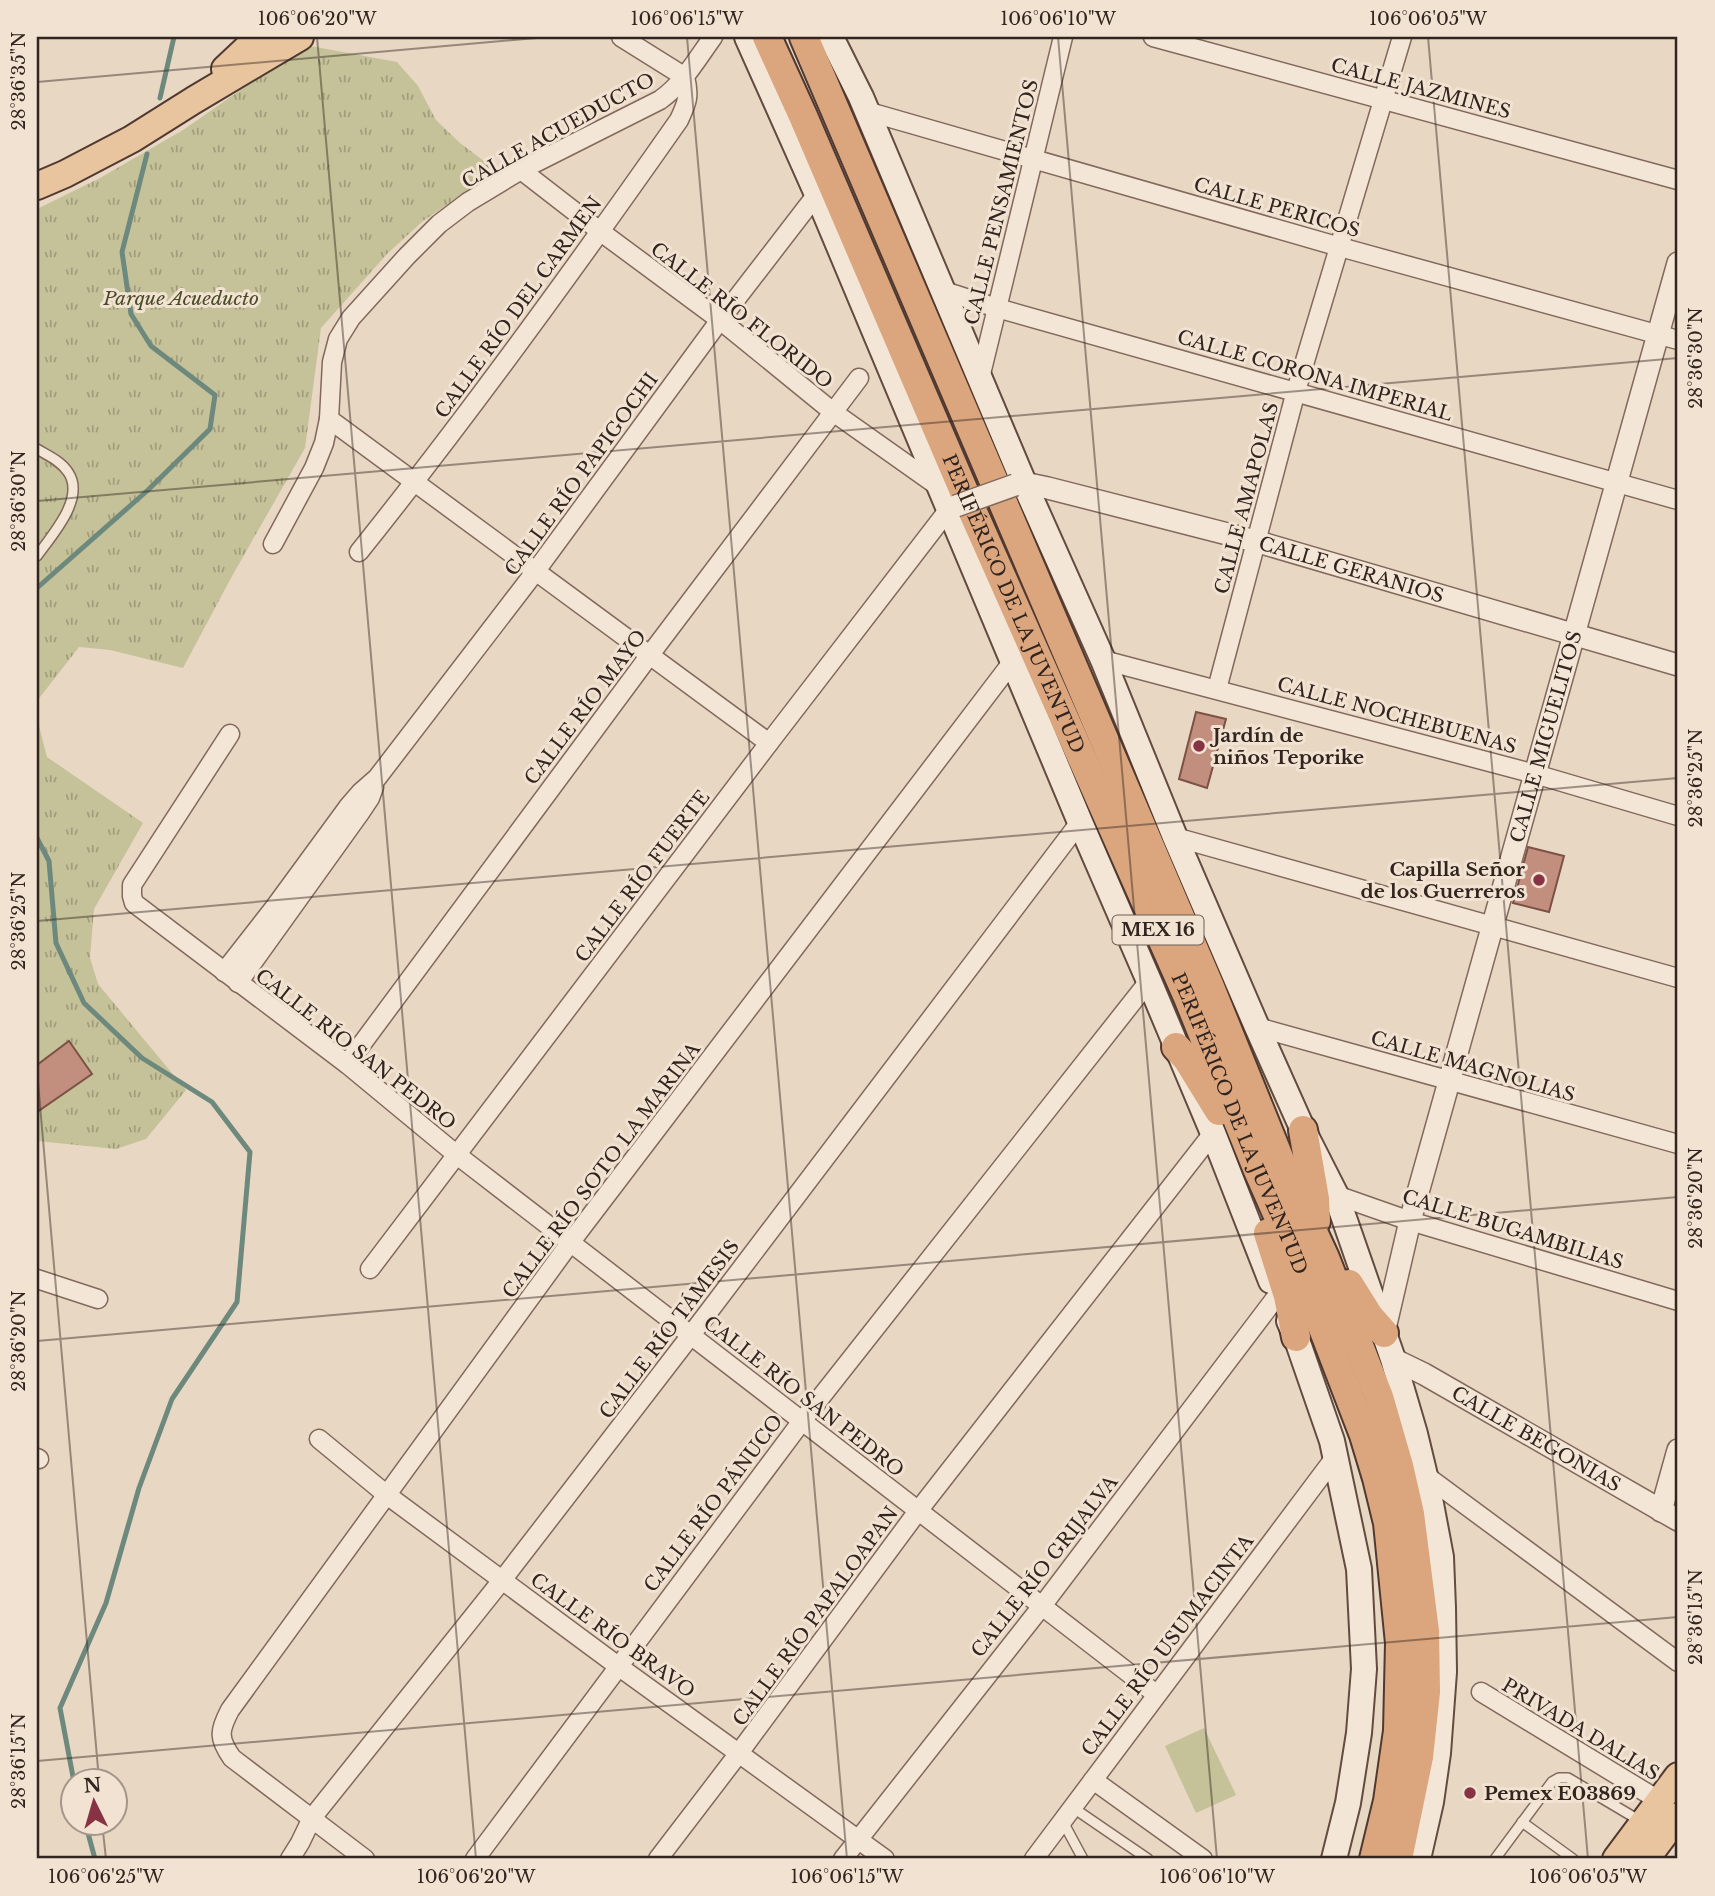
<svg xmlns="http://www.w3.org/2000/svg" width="1715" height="1896" font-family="'Libre Baskerville',serif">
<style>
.green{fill:#c5c299}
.park{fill:url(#park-tufts)}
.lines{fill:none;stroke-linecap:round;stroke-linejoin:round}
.stream{stroke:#6d897d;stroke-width:5}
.building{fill:#c28e7e;stroke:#7d5145;stroke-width:2}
.service-casing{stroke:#81695c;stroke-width:12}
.minor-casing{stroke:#81695c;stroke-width:21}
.tertiary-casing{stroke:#81695c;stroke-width:24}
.secondary-casing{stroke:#624b3f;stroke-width:28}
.primary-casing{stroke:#4f3930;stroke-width:30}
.trunk-casing{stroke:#4f3930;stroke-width:32}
.service{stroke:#f4e6d6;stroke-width:9}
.minor{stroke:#f4e6d6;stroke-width:18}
.tertiary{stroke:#f4e6d6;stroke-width:21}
.secondary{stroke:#f4e6d6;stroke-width:24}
.primary{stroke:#e8c49f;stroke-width:26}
.trunk{stroke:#dba67e;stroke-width:28}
.tertiary-bridge-casing{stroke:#81695c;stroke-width:24;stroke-linecap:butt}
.tertiary-bridge{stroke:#f4e6d6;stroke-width:21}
.ticks{fill:none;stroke:#32251f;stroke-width:2;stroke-opacity:0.45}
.poi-dot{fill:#883343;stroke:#f1e2d2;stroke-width:2.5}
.labels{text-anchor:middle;stroke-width:6;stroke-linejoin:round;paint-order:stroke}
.shield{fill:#f1e2d2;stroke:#6b5e55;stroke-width:2}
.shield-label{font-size:18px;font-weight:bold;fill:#32251f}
.street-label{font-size:19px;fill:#32251f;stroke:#f1e2d2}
.park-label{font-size:19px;font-style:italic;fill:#4a4c27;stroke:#f1e2d2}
.poi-label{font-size:19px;font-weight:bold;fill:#32251f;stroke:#f1e2d2;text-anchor:start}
.neatline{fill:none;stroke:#32251f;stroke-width:2.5}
.ticks-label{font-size:18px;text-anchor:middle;fill:#32251f}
</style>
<defs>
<pattern id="park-tufts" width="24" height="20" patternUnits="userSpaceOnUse" patternTransform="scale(1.75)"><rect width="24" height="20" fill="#c5c299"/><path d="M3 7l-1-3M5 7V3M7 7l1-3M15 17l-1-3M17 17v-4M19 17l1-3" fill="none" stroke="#a19d7c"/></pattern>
</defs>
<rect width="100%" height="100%" fill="#e8d7c3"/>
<!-- green -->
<path class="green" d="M1204,1728L1236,1795L1196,1813L1165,1746Z"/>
<!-- park -->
<g class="park">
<path d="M305,45L397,62L418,86L436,120L460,143L497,171L423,221L387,254L321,328L305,448L231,578L183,668L110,650L79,647L37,701V209L100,178L183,130Z"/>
<path d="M37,718L47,757L143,823L94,909L90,958L98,984L186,1090L146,1139L116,1149L37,1141Z"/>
</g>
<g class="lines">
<!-- stream -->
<g class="stream">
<path d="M160,98L174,37"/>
<path d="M37,588L148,490L210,429L215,395L151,346L131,314L122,252L147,154"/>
<path d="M37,838L49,861L56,943L84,1003L142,1058L212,1102L250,1152L237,1302L172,1399L139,1488L106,1603L60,1708L74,1782"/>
<path d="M85,1822L95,1859"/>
</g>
</g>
<!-- building -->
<g class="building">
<path d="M1196,712L1226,719L1207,788L1179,779Z"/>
<path d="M1528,847L1564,856L1549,912L1513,903Z"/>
<path d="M69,1041L92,1074L37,1112V1065Z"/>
</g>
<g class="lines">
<!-- service casing -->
<g class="service-casing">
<g id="service">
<path d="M37,449C47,455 61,461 68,472C86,498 52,535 37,556"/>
<path d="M1072,1807L1148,1859"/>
<path d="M1062,1820L1083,1859"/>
<path d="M1522,1822L1573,1859"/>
<path d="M1495,1859L1552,1782L1559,1778H1568L1642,1822"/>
</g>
</g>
<!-- minor casing -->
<g class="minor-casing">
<g id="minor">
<path d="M1153,37L1678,180"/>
<path d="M866,111L1340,247L1678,340"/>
<path d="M521,170L601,232L720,320L833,412L939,487"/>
<path d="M941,290L997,308L1678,500"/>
<path d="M980,378L1063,37"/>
<path d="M329,419L769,743"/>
<path d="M273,544L314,468L324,443L329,419L332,362L338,339L351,318L407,256L439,224L468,202L521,170L660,100C683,84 697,59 713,37"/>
<path d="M359,552C471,412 576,267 679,120C687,103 690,96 685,77L621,37"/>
<path d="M1103,660L1535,774L1678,816"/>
<path d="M1217,689L1296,391L1402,37"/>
<path d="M230,734L132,885V896L134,903L347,1064L457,1155L1156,1694"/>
<path d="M1175,837L1678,978"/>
<path d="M224,972L274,908L348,807L361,792L377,778L535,572L720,320L817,194"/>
<path d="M238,983L360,813L370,798L374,787"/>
<path d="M1257,1027L1678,1144"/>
<path d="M347,1064L649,656L859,378"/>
<path d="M1336,1195L1410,1221L1678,1301"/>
<path d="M370,1269L769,743L949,509"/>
<path d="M37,1279L98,1299"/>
<path d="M319,1439L387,1495L618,1666L885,1859"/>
<path d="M37,1458L39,1459"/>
<path d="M1425,1475L1678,1662"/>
<path d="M1481,1692L1660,1801"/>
<path d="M1093,1780L1203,1859"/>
<path d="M290,1859L300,1843L312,1818L503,1579L691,1335L1080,822"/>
<path d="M365,1859L232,1758C218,1738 219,1731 230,1710L570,1243L1013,661"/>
<path d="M475,1859L802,1421L1149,981"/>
<path d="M658,1859L739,1753L918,1511L1213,1133"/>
<path d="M843,1859L1042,1606L1277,1296"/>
<path d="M1034,1859L1336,1456"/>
</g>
</g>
<!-- tertiary casing -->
<g class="tertiary-casing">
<g id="tertiary">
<path id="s1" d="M1015,485L1024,483L1048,488L1255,541L1678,665"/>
<path id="s2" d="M1384,1333L1410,1221L1678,263"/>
<path id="s3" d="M1393,1359L1424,1374L1678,1520"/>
<path d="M1661,1511L1678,1450"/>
</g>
</g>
<!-- secondary casing -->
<g class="secondary-casing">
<g id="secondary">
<path d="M747,37L817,194L1080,822L1149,981L1213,1133L1271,1281"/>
<path d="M831,37L861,97L1024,483L1103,660L1175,837L1257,1027L1303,1130L1336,1195L1393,1359L1415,1434L1428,1488L1441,1557L1443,1608L1444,1672L1438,1753L1431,1802L1418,1859"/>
<path d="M1289,1321L1296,1337L1332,1441L1359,1569L1364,1669L1359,1733L1348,1803L1334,1859"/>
</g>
</g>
<!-- primary casing -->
<g class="primary-casing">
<g id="primary">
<path d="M225,69L259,37"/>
<path d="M37,186L65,174L132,139L194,100L300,37"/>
<path d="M1616,1859L1678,1776"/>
<path d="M1646,1859L1678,1816"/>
</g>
</g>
<!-- trunk casing -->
<g class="trunk-casing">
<g id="trunk">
<path id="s4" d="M767,37L803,116L972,510L1187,995L1257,1168L1291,1245L1364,1435L1377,1478L1388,1523L1400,1643L1398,1731L1388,1801L1374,1859"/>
<path d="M804,37L1210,987L1280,1160L1325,1258L1379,1397L1399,1466L1410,1514L1425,1631L1426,1692L1419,1757L1398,1859"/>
<path d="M1176,1047L1187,1059L1219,1111"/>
<path d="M1303,1130L1315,1199L1316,1221"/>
<path d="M1268,1233L1288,1296L1296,1337"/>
<path d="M1349,1284L1369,1316L1384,1333"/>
</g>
</g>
<!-- service -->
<use href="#service" class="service"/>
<!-- minor -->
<use href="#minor" class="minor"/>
<!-- tertiary -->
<use href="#tertiary" class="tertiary"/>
<!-- secondary -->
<use href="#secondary" class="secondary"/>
<!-- primary -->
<use href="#primary" class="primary"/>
<!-- trunk -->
<use href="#trunk" class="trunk"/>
<!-- tertiary-bridge casing -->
<g class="tertiary-bridge-casing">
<path id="tertiary-bridge" d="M956,506L1015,485"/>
</g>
<!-- tertiary-bridge -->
<use href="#tertiary-bridge" class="tertiary-bridge"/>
</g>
<!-- ticks -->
<path class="ticks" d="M317,37L476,1859M687,37L847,1859M1058,37L1217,1859M1428,37L1588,1859M37,82L548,37M37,501L1678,358M37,921L1678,778M37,1071L99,1780M37,1341L1678,1197M37,1761L1678,1617M102,1822L106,1859"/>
<!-- markers -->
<g class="poi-dot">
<circle cx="1199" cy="746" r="7"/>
<circle cx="1539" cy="880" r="7"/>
<circle cx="1470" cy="1793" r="7"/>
</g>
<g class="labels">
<!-- shield labels -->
<rect class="shield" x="1112.5" y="915.5" width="91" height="29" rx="5"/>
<g class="shield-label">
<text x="1158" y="936">MEX 16</text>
</g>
<!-- street labels -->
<g class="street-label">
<text transform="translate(1421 88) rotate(15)" y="7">CALLE JAZMINES</text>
<text transform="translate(558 130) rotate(-29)" y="7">CALLE ACUEDUCTO</text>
<text transform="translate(1001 202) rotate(-76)" y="7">CALLE PENSAMIENTOS</text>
<text transform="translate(1277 207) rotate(16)" y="7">CALLE PERICOS</text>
<text transform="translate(518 307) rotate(-54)" y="7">CALLE RÍO DEL CARMEN</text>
<text transform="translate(742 315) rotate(38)" y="7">CALLE RÍO FLORIDO</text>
<text transform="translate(1315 375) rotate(16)" y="7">CALLE CORONA IMPERIAL</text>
<text transform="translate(581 474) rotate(-54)" y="7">CALLE RÍO PAPIGOCHI</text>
<text transform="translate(1246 498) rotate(-75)" y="7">CALLE AMAPOLAS</text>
<text dy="7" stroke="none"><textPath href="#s1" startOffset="348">CALLE GERANIOS</textPath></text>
<text dy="7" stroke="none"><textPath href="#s4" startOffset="618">PERIFÉRICO DE LA JUVENTUD</textPath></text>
<text transform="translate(585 707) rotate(-53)" y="7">CALLE RÍO MAYO</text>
<text transform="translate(1397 715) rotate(15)" y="7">CALLE NOCHEBUENAS</text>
<text dy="7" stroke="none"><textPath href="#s2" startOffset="618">CALLE MIGUELITOS</textPath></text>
<text transform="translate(642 876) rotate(-53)" y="7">CALLE RÍO FUERTE</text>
<text transform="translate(356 1049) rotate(38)" y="7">CALLE RÍO SAN PEDRO</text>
<text transform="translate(1473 1066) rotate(16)" y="7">CALLE MAGNOLIAS</text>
<text dy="7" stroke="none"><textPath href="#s4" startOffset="1185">PERIFÉRICO DE LA JUVENTUD</textPath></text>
<text transform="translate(601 1170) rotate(-53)" y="7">CALLE RÍO SOTO LA MARINA</text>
<text transform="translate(1513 1229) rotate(17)" y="7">CALLE BUGAMBILIAS</text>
<text transform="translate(669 1329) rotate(-53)" y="7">CALLE RÍO TÁMESIS</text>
<text transform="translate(804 1396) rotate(38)" y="7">CALLE RÍO SAN PEDRO</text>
<text dy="7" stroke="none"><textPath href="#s3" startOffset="164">CALLE BEGONIAS</textPath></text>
<text transform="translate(713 1503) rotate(-53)" y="7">CALLE RÍO PÁNUCO</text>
<text transform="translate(1044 1566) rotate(-52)" y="7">CALLE RÍO GRIJALVA</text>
<text transform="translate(815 1616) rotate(-54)" y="7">CALLE RÍO PAPALOAPAN</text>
<text transform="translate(613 1635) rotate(36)" y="7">CALLE RÍO BRAVO</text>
<text transform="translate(1167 1645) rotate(-53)" y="7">CALLE RÍO USUMACINTA</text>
<text transform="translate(1581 1729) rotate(31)" y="7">PRIVADA DALIAS</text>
</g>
<!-- park labels -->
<g class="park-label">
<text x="181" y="305">Parque Acueducto</text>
</g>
<!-- poi labels -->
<g class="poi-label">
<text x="1213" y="742">Jardín de<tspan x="1213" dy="22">niños Teporike</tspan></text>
<text x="1525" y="876" text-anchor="end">Capilla Señor<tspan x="1525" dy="22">de los Guerreros</tspan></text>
<text x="1484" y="1800">Pemex E03869</text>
</g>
</g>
<!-- border -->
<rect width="1715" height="1896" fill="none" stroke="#f1e2d2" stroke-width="77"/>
<!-- north arrow -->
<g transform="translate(94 1802) rotate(355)"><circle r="33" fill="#f1e2d2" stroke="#a5968a" stroke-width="2"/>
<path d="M0-5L12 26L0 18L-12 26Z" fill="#883343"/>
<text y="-10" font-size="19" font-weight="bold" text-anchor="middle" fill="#32251f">N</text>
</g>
<rect x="38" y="38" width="1638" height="1819" class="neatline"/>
<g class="ticks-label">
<text x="317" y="25">106°06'20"W</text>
<text x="687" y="25">106°06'15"W</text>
<text x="1058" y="25">106°06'10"W</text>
<text x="1428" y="25">106°06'05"W</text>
<text transform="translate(19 81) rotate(-90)" y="6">28°36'35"N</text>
<text transform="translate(1696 358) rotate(-90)" y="6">28°36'30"N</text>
<text transform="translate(19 501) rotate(-90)" y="6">28°36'30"N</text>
<text transform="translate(1696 778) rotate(-90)" y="6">28°36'25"N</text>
<text transform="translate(19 921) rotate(-90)" y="6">28°36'25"N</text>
<text transform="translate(1696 1198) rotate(-90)" y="6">28°36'20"N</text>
<text transform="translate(19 1341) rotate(-90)" y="6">28°36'20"N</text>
<text transform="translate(1696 1617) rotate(-90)" y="6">28°36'15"N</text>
<text transform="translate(19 1761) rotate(-90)" y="6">28°36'15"N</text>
<text x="106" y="1883">106°06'25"W</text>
<text x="476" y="1883">106°06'20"W</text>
<text x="847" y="1883">106°06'15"W</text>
<text x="1217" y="1883">106°06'10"W</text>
<text x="1588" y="1883">106°06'05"W</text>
</g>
</svg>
